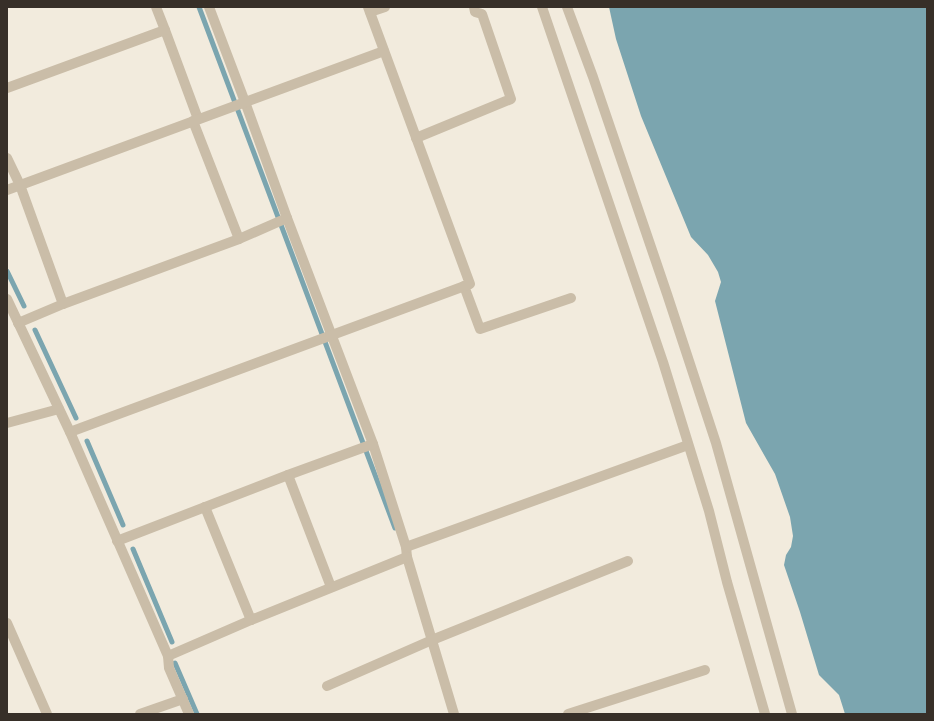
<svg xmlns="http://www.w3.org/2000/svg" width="934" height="721" font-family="'Public Sans',sans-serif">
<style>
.water{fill:#7ba5af}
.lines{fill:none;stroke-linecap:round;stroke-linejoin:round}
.stream{stroke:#7ba5af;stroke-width:5}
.service{stroke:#cabda8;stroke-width:10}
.minor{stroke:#cabda8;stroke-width:10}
</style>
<rect width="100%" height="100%" fill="#f2ebdd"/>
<!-- water -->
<path class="water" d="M609,7H927V714H845L839,695L819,675L800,612L784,565L786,555L791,547L793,536L790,517L775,474L746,423L715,301L721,282L718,272L708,255L691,237L641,116L616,39Z"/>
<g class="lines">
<!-- stream -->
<g class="stream">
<path d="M199,7L395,528"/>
<path d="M7,271L24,306"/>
<path d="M35,330L76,418"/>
<path d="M87,441L123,525"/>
<path d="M133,549L172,642"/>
<path d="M175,663L197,714"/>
</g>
<!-- service -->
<path class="service" d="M567,7L593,77L667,294L716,443L792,714"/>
<!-- minor -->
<g class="minor">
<path d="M156,7L165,30L198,119"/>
<path d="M209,7L245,102L287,218L373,444L406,547L407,557L454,714"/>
<path d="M542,7L663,362L709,511L727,582L765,714"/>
<path d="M370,12L385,7"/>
<path d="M7,88L165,30"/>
<path d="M193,121L239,239"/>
<path d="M416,138L511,99L482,14L475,12L474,7"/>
<path d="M7,158L20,185L63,304"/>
<path d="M7,190L384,51"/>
<path d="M464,286L480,329L571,298"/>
<path d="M7,299L70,432L168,656L169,668L189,714"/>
<path d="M18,323L63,304L239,239L287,218"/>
<path d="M7,423L59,409"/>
<path d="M70,432L470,284L368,7"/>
<path d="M288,475L331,587"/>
<path d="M205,507L251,620"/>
<path d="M117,541L288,475L373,444"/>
<path d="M406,547L688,445"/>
<path d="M7,623L47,714"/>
<path d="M168,656L251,620L407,557"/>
<path d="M327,686L432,640L628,561"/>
<path d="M140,714L183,699"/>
<path d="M568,714L705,670"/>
</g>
</g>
<!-- border -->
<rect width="934" height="721" fill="none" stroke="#372f28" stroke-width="16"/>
</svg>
